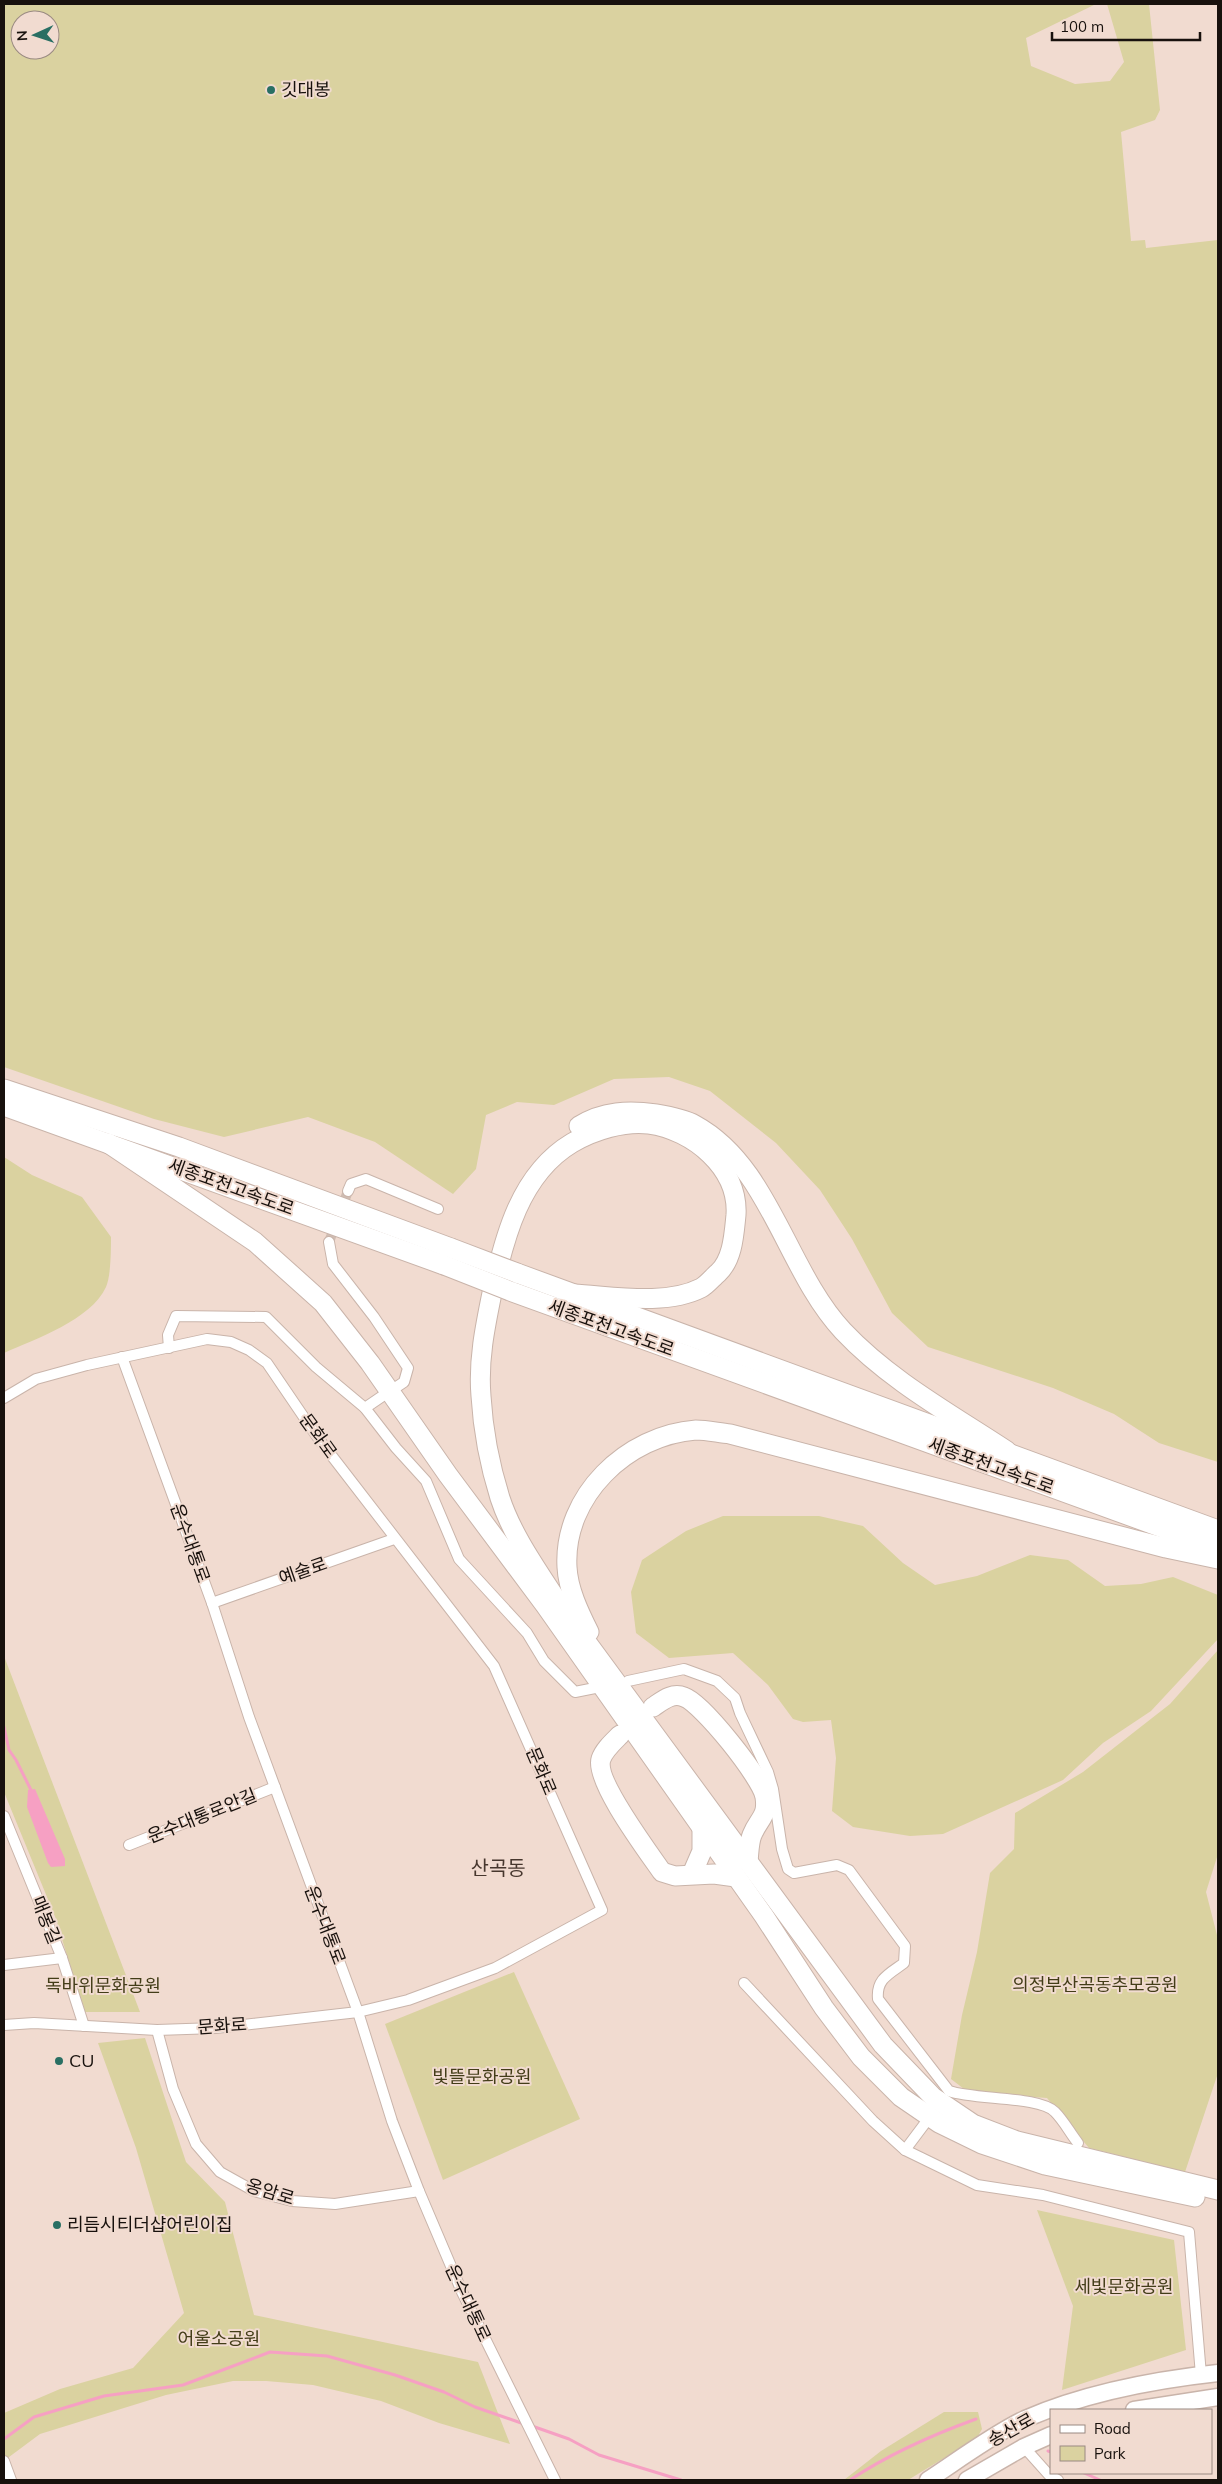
<svg xmlns="http://www.w3.org/2000/svg" width="1222" height="2484" font-family="Mulish,'Noto Sans KR',sans-serif">
<style>
.green{fill:#dad2a0;fill-rule:evenodd}
.water{fill:#f6a0c3}
.lines{fill:none;stroke-linecap:round;stroke-linejoin:round}
.stream{stroke:#f6a0c3;stroke-width:3}
.street-tunnel{stroke:#d0bdb3;stroke-width:10;stroke-dasharray:10 5;stroke-linecap:butt}
.street-casing{stroke:#c9b4aa;stroke-width:12}
.primary-casing{stroke:#c9b4aa;stroke-width:19}
.highway-casing{stroke:#c9b4aa;stroke-width:21}
.street{stroke:#fff;stroke-width:10}
.primary{stroke:#fff;stroke-width:16}
.highway{stroke:#fff;stroke-width:19}
.highway-bridge-casing{stroke:#c9b4aa;stroke-width:21;stroke-linecap:butt}
.highway-bridge{stroke:#fff;stroke-width:19}
.poi-dot{fill:#296f63;stroke:#f1dbd0;stroke-width:2}
.labels{text-anchor:middle;stroke-width:4;stroke-linejoin:round;paint-order:stroke}
.poi-label{font-size:18px;fill:#18110d;stroke:#f1dbd0;text-anchor:start}
.street-label{font-size:18px;fill:#18110d;stroke:#f1dbd0}
.park-label{font-size:18px;fill:#433d18;stroke:#f1dbd0}
.quarter-label{font-size:20px;fill:#47372e;stroke:#f1dbd0}
</style>
<rect width="100%" height="100%" fill="#f1dbd0"/>
<!-- green -->
<g class="green">
<path d="M4,4H1096L1026,38L1031,66L1075,84L1110,81L1124,62L1107,4H1149L1160,110L1155,120L1121,132L1131,241L1145,240L1146,248L1218,240V1462L1159,1443L1114,1414L1053,1388L928,1347L892,1313L852,1239L820,1190L776,1143L710,1091L669,1077L614,1079L554,1105L517,1102L486,1115L476,1169L453,1194L375,1142L308,1117L224,1137L154,1119L4,1067ZM20,20H50V50H20Z"/>
<path d="M4,1157L32,1175L82,1197L111,1237C111,1249 111,1276 106,1287C91,1320 35,1339 4,1353Z"/>
<path d="M723,1516H819L863,1526L903,1563L935,1585L977,1576L1030,1555L1068,1560L1105,1586L1141,1584L1173,1577L1218,1595V1639L1151,1711L1103,1743L1063,1780L943,1834L910,1836L853,1827L832,1811L836,1758L831,1720L803,1722L793,1719L768,1685L733,1653L669,1658L636,1633L631,1592L642,1560L686,1531Z"/>
<path d="M1218,1650V1854L1206,1892L1218,1939V2073L1185,2172L1089,2148L1047,2098L968,2092L951,2079L962,2015L977,1952L990,1873L1014,1849L1015,1813L1083,1772L1170,1704Z"/>
<path d="M4,1656L140,2012H84L56,1919L4,1792Z"/>
<path d="M514,1972L580,2119L443,2180L385,2024Z"/>
<path d="M145,2038L186,2162L225,2202L254,2315L478,2362L510,2444L439,2423L381,2401L313,2385L266,2381H233L166,2395L40,2434L5,2460L4,2413L60,2389L133,2368L184,2313L136,2148L98,2043Z"/>
<path d="M1037,2210L1174,2240L1186,2350L1062,2390L1073,2306Z"/>
<path d="M944,2412H978L982,2429L977,2438L908,2480H844L881,2451Z"/>
</g>
<!-- water -->
<path class="water" d="M35,1789L65,1859V1866L51,1867L48,1863L27,1807L28,1790Z"/>
<g class="lines">
<!-- stream -->
<g class="stream">
<path d="M4,1727L9,1750L16,1760L31,1790"/>
<path d="M532,2426L569,2439L599,2455L681,2480"/>
<path d="M4,2439L34,2417L104,2396L183,2385L270,2352L327,2356L395,2375L444,2392L475,2407L524,2424"/>
<path d="M1048,2451L1051,2452"/>
<path d="M1084,2473L1100,2480"/>
<path d="M850,2480C889,2454 932,2435 976,2419"/>
</g>
<!-- street-tunnel -->
<path class="street-tunnel" d="M329,1242L348,1191"/>
<!-- street casing -->
<g class="street-casing">
<g id="street">
<path d="M348,1191L351,1184L366,1179L438,1209"/>
<path d="M329,1242L333,1264L374,1317L408,1368L404,1382L395,1388"/>
<path d="M169,1348L168,1335L176,1316L266,1317L316,1367L365,1408L384,1395"/>
<path d="M122,1357L212,1603L249,1717L358,2012L392,2121L419,2191L462,2292L555,2480"/>
<path d="M4,1398L36,1379L87,1365L207,1339L231,1342L249,1350L267,1363L318,1438L494,1666L602,1910L495,1968L408,2000L358,2012L216,2028L157,2030L34,2023L4,2025"/>
<path d="M365,1408L396,1448L426,1481L459,1559L527,1633L544,1661L575,1692L595,1688"/>
<path d="M212,1603L394,1539"/>
<path d="M628,1681L684,1669L717,1681L735,1698L740,1713L768,1772L773,1789L782,1849L788,1869L794,1873L837,1865L849,1870L905,1946L904,1963C889,1974 876,1979 878,1999L949,2091C974,2100 1040,2096 1055,2112C1064,2121 1070,2133 1078,2143"/>
<path d="M4,1816L62,1958L84,2026"/>
<path d="M129,1845L275,1787"/>
<path d="M4,1965L62,1958"/>
<path d="M744,1983L873,2121L905,2150L977,2185L1043,2195L1189,2232L1201,2375"/>
<path d="M157,2030L173,2089L196,2144L220,2172L254,2191L292,2201L335,2204L419,2191"/>
<path d="M905,2150L926,2122"/>
<path d="M1024,2447L1049,2475L1058,2480"/>
<path d="M4,2461L11,2480"/>
</g>
</g>
<!-- primary casing -->
<g class="primary-casing">
<g id="primary">
<path d="M1134,2410L1218,2397"/>
<path d="M928,2480C957,2461 995,2433 1025,2419C1085,2393 1153,2380 1218,2373"/>
<path d="M967,2480L1024,2447L1051,2435"/>
</g>
</g>
<!-- highway casing -->
<g class="highway-casing">
<g id="highway">
<path d="M4,1089L179,1147L451,1248"/>
<path d="M4,1106L444,1265"/>
<path d="M579,1126C603,1111 629,1110 656,1114C668,1116 684,1119 695,1125C770,1166 786,1270 843,1331C889,1380 951,1414 1007,1451"/>
<path d="M108,1143L255,1242L323,1303L370,1363L448,1475L545,1605L764,1916L824,2008L861,2057L901,2097L939,2123L982,2144L1045,2165L1195,2197"/>
<path d="M517,1273L1218,1530"/>
<path d="M510,1291L1218,1548"/>
<path d="M574,1294C612,1296 666,1306 701,1288C707,1285 713,1277 718,1273C733,1259 734,1234 736,1215C739,1168 693,1130 649,1124C624,1121 594,1130 572,1143C520,1174 504,1238 492,1293C485,1327 478,1361 481,1396C483,1430 490,1466 500,1498C513,1538 541,1575 563,1610L883,2045L933,2097L973,2124L1017,2141L1218,2190"/>
<path d="M589,1632C579,1612 568,1589 567,1567C563,1496 627,1435 696,1430C707,1430 719,1433 730,1434L1166,1548L1218,1559"/>
<path d="M653,1707C662,1701 672,1692 684,1697C702,1703 762,1778 765,1797C768,1817 759,1818 752,1835C749,1842 749,1853 748,1861"/>
<path d="M620,1735C613,1742 604,1750 601,1759C594,1780 649,1853 662,1872L675,1876L714,1874L736,1877"/>
<path d="M692,1874L702,1851V1829"/>
</g>
</g>
<!-- street -->
<use href="#street" class="street"/>
<!-- primary -->
<use href="#primary" class="primary"/>
<!-- highway -->
<use href="#highway" class="highway"/>
<!-- highway-bridge casing -->
<g class="highway-bridge-casing">
<g id="highway-bridge">
<path d="M451,1248L517,1273"/>
<path d="M444,1265L510,1291"/>
</g>
</g>
<!-- highway-bridge -->
<use href="#highway-bridge" class="highway-bridge"/>
</g>
<!-- markers -->
<g class="poi-dot">
<circle cx="271" cy="90" r="5"/>
<circle cx="59" cy="2061" r="5"/>
<circle cx="57" cy="2225" r="5"/>
</g>
<g class="labels">
<!-- poi labels -->
<g class="poi-label">
<text x="281" y="96">깃대봉</text>
<text x="69" y="2067">CU</text>
<text x="67" y="2231">리듬시티더샵어린이집</text>
</g>
<!-- street labels -->
<g class="street-label">
<text transform="translate(231 1187) rotate(20)" y="6">세종포천고속도로</text>
<text transform="translate(611 1328) rotate(20)" y="6">세종포천고속도로</text>
<text transform="translate(318 1436) rotate(54)" y="6">문화로</text>
<text transform="translate(991 1466) rotate(20)" y="6">세종포천고속도로</text>
<text transform="translate(190 1543) rotate(70)" y="6">운수대통로</text>
<text transform="translate(303 1571) rotate(-19)" y="6">예술로</text>
<text transform="translate(541 1771) rotate(67)" y="6">문화로</text>
<text transform="translate(202 1816) rotate(-22)" y="6">운수대통로안길</text>
<text transform="translate(46 1920) rotate(68)" y="6">매봉길</text>
<text transform="translate(325 1925) rotate(69)" y="6">운수대통로</text>
<text transform="translate(222 2026) rotate(-4)" y="6">문화로</text>
<text transform="translate(270 2192) rotate(17)" y="6">옹암로</text>
<text transform="translate(468 2303) rotate(65)" y="6">운수대통로</text>
<text transform="translate(1011 2430) rotate(-29)" y="6">송산로</text>
</g>
<!-- park labels -->
<g class="park-label">
<text x="1095" y="1991">의정부산곡동추모공원</text>
<text x="103" y="1992">독바위문화공원</text>
<text x="482" y="2083">빛뜰문화공원</text>
<text x="1124" y="2293">세빛문화공원</text>
<text x="219" y="2345">어울소공원</text>
</g>
<!-- quarter labels -->
<g class="quarter-label">
<text x="498" y="1875">산곡동</text>
</g>
</g>
<!-- border -->
<rect width="1222" height="2484" fill="none" stroke="#18110d" stroke-width="10"/>
<!-- legend -->
<rect x="1050" y="2409" width="162" height="65" fill="#f1dbd0" stroke="#9a8a82"/>
<rect x="1060" y="2425" width="25" height="8" fill="#ffffff" stroke="#9a8a82"/>
<text x="1094" y="2434" font-size="15" fill="#18110d">Road</text>
<rect x="1060" y="2446" width="25" height="15" fill="#dad2a0" stroke="#9a8a82"/>
<text x="1094" y="2459" font-size="15" fill="#18110d">Park</text>
<!-- north arrow -->
<g transform="translate(35 35) rotate(267)"><circle r="24" fill="#f1dbd0" stroke="#9a8a82"/>
<path d="M0-4L9 19L0 12L-9 19Z" fill="#296f63"/>
<text y="-8" font-size="14" font-weight="bold" text-anchor="middle" fill="#18110d">N</text>
</g>
<!-- scale -->
<path d="M1052 32v8h148v-8" fill="none" stroke="#18110d" stroke-width="2.5"/>
<text x="1060" y="32" font-size="15" fill="#18110d" stroke="#f1dbd0" stroke-width="4" paint-order="stroke">100 m</text>
</svg>
